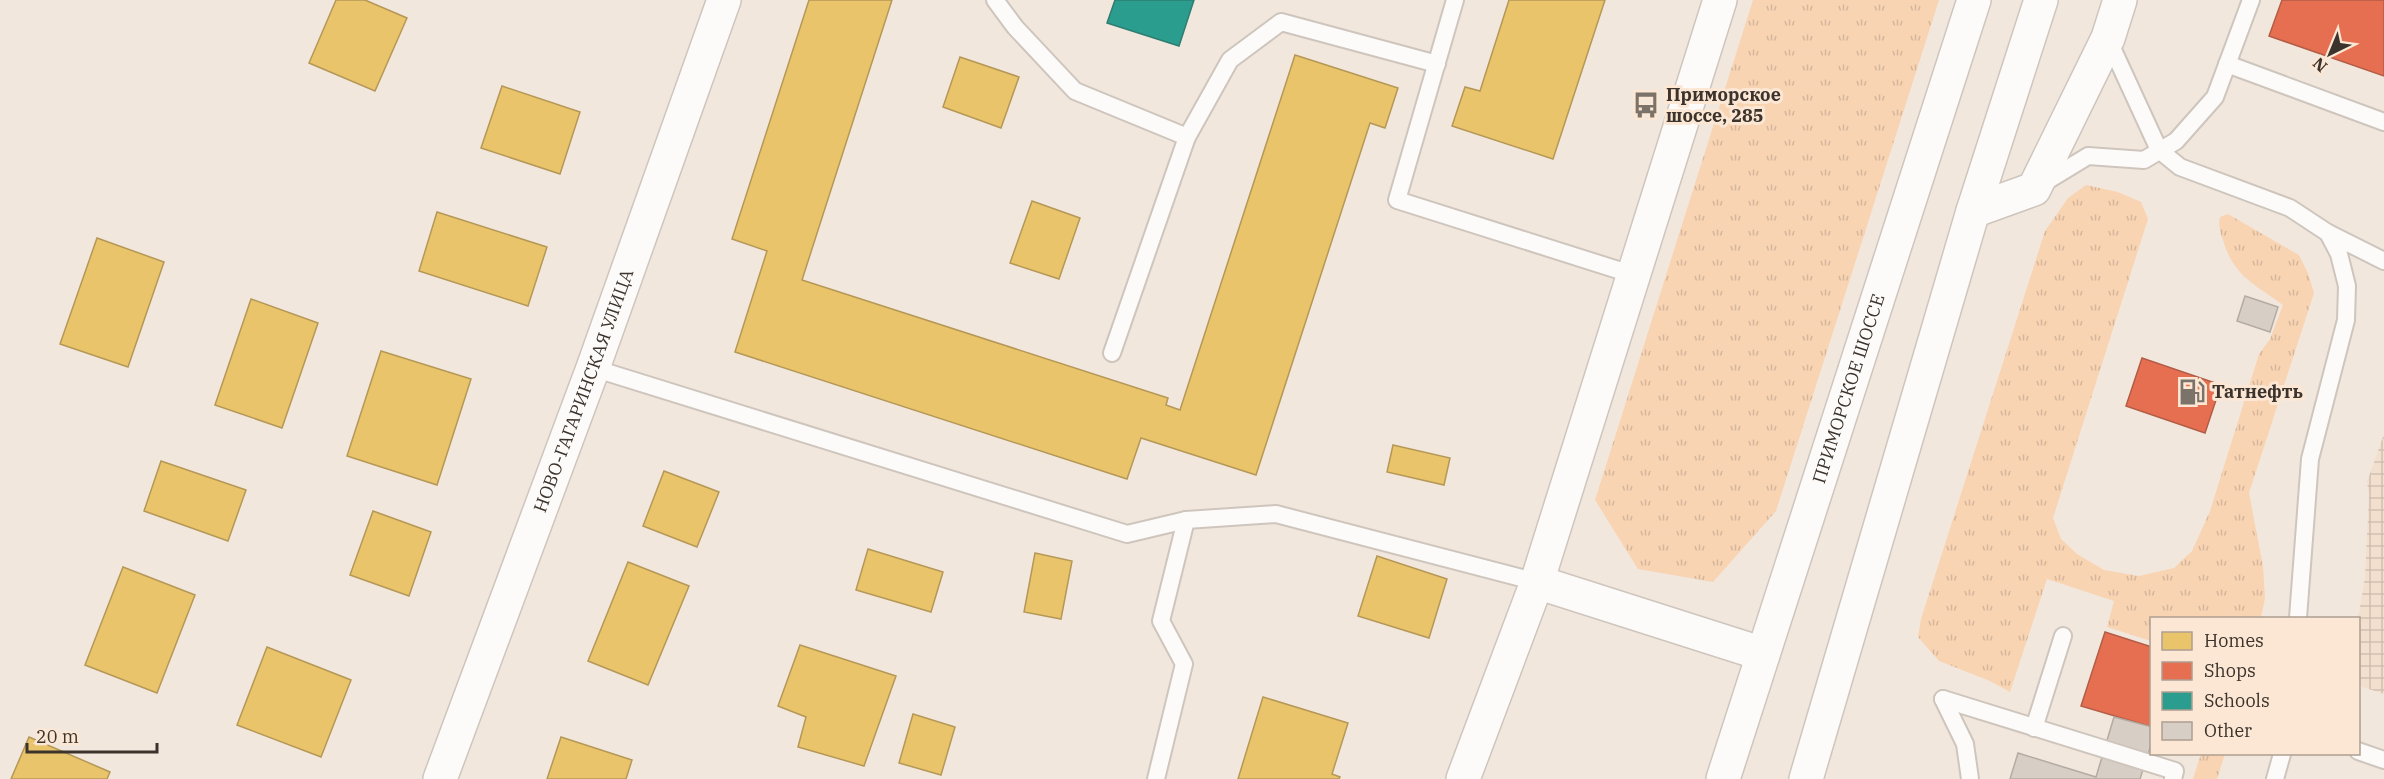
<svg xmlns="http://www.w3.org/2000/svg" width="2384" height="779" font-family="'IBM Plex Serif',serif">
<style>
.industrial{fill:url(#industrial-grid)}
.grass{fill:url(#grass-tufts)}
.homes{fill:#e9c46a;stroke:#b59857;stroke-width:1.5}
.shops{fill:#e76f51;stroke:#b35d46;stroke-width:1.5}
.schools{fill:#2a9d8f;stroke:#2f7d71;stroke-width:1.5}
.building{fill:#d7cec5;stroke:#b4aba3;stroke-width:1.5}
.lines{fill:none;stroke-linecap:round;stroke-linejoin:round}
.service-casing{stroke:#cec5bd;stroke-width:20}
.minor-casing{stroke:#cec5bd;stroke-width:36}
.trunk-casing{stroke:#cec5bd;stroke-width:36}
.service{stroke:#fdfbfa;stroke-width:16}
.minor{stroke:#fdfbfa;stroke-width:33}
.trunk{stroke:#fdfbfa;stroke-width:33}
.labels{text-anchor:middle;stroke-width:6;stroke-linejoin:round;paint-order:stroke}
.poi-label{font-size:18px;font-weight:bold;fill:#3b332c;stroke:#fbe7d4;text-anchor:start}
.street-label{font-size:18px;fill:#3b332c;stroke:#fbe7d4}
</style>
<defs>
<pattern id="industrial-grid" width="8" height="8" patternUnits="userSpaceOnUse" patternTransform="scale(1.5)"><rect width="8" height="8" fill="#f3dfce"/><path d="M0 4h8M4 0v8" fill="none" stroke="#d1c0b1"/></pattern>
<pattern id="grass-tufts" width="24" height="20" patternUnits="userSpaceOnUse" patternTransform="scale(1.5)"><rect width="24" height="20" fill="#f8d4b3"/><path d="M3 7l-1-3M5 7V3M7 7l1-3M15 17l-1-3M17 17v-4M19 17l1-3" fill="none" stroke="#d6b69a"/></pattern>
</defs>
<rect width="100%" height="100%" fill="#f2e7dd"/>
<!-- industrial -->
<path class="industrial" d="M2384,434V694L2359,686L2358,619L2365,577L2369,495L2367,482Z"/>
<!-- grass -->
<g class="grass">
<path d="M1753,0H1939L1776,511L1713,582L1638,569L1595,500Z"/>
<path d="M2086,185L2118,192L2141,202L2148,219L2053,518L2061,539L2077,554L2104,570L2139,576L2174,568L2192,551L2210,511L2259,354L2270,339L2283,305C2256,285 2233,276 2223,240C2220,232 2218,225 2220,217L2228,214L2299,255L2308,273L2314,293L2249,493L2263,566L2265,598L2261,618H2152L2151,641L2107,627L2114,601L2047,579L2010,692L1990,681L1939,661L1918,637L1921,619L2045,231L2068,198Z"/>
<path d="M2201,754H2225L2217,779H2193Z"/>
</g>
<!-- homes -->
<g class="homes">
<path d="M336,0H365L407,18L375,91L309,63Z"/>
<path d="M809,0H892L802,280L1168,398L1166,405L1180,410L1295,55L1398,88L1385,128L1370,123L1256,475L1141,438L1127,479L735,352L767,251L732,239Z"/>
<path d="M1509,0H1605L1553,159L1452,126L1465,87L1480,91Z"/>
<path d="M960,57L1019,77L1001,128L943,107Z"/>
<path d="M502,86L580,112L560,174L481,148Z"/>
<path d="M1032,201L1080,218L1059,279L1010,263Z"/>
<path d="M437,212L547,247L528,306L419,271Z"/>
<path d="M97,238L164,262L128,367L60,344Z"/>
<path d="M251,299L318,323L282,428L215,405Z"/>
<path d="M381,351L471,379L437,485L347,456Z"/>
<path d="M1393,445L1450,458L1444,485L1387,472Z"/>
<path d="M161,461L246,490L228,541L144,511Z"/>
<path d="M664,471L719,492L697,547L643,526Z"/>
<path d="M373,511L431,532L409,596L350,575Z"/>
<path d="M868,549L943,572L931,612L856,590Z"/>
<path d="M1035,553L1072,561L1061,619L1024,612Z"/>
<path d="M1377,556L1447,579L1429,638L1358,616Z"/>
<path d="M628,562L689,586L648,685L588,661Z"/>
<path d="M123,567L195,595L157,693L85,665Z"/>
<path d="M800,645L896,676L864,766L798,747L806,717L778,706Z"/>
<path d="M267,647L351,680L321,757L237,725Z"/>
<path d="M1263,697L1348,723L1332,774L1340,777L1339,779H1238Z"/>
<path d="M913,714L955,727L941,775L899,763Z"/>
<path d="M29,737L110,772L107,779H11Z"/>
<path d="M561,737L632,760L626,779H547Z"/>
</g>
<!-- shops -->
<g class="shops">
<path d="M2282,0H2384V76L2269,36Z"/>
<path d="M2142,358L2221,385L2205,433L2126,406Z"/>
<path d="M2105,632L2152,647V727L2081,706Z"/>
</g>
<!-- schools -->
<path class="schools" d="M1115,0H1194L1179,46L1107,23Z"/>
<!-- building -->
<g class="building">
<path d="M2245,296L2278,307L2270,332L2237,321Z"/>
<path d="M2114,717L2152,727V742L2140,779H2010L2018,753L2096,777Z"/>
</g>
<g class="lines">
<!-- service casing -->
<g class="service-casing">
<g id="service">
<path d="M995,0L1015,27L1075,91L1187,137L1230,60L1281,22L1437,64"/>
<path d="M1455,0L1397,200L1634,275"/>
<path d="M2108,39L2159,150L2180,167L2290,208L2328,233L2384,261"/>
<path d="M2227,64L2384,122"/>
<path d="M2042,184L2088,156L2144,160L2176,141L2215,97L2251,0"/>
<path d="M1112,353L1187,137"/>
<path d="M593,368L1127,534L1186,520L1276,514L1537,582"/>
<path d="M2298,618L2310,459L2346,320L2347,286L2339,254L2328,233"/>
<path d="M1943,699L2175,771L2173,779"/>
<path d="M1943,699L1965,744L1970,779"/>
<path d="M2034,728L2063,636"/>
<path d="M2358,751L2384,760"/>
<path d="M1156,779L1184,664L1161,621L1186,520"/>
<path d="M2275,779L2282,754"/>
</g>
</g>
<!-- minor casing -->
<g class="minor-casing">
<g id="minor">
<path d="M1973,211L2034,189L2108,38L2120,0"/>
<path d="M1537,582L1763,654"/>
<path id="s1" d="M440,779L593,368L724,0"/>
<path d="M1463,779L1537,582L1720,0"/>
</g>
</g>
<!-- trunk casing -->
<g class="trunk-casing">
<g id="trunk">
<path id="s2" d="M1723,779L1974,0"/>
<path d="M1806,779L1973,211L2041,0"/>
</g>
</g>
<!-- service -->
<use href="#service" class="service"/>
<!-- minor -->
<use href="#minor" class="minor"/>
<!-- trunk -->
<use href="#trunk" class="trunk"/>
</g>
<!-- icons -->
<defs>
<g id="bus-bare" transform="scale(2.07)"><path d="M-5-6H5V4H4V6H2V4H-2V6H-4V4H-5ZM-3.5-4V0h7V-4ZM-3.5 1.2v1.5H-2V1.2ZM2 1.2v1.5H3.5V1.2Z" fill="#7b726a" stroke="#fbe7d4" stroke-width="2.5" paint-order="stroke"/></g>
<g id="fuel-bare" transform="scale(2.07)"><path d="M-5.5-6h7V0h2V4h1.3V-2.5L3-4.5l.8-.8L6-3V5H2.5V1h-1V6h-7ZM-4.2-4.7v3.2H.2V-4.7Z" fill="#7b726a" stroke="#fbe7d4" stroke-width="2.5" paint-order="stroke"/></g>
</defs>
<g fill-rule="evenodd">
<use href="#bus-bare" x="1646" y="105"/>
<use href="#fuel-bare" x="2192" y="392"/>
</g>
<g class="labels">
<!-- poi labels -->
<g class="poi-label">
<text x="1666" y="101">Приморское<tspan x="1666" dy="21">шоссе, 285</tspan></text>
<text x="2212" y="398">Татнефть</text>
</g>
<!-- street labels -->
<g class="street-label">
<text dy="6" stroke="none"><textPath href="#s2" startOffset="410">ПРИМОРСКОЕ ШОССЕ</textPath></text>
<text dy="6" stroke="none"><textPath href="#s1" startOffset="414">НОВО-ГАГАРИНСКАЯ УЛИЦА</textPath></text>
</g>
</g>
<!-- legend -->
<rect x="2150" y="617" width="210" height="138" fill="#fbe7d4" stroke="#ae9f91" stroke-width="1.5"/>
<rect x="2162" y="632" width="30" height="18" fill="#e9c46a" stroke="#ae9f91" stroke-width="1.5"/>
<text x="2204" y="647" font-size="18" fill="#3b332c">Homes</text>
<rect x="2162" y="662" width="30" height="18" fill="#e76f51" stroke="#ae9f91" stroke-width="1.5"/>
<text x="2204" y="677" font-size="18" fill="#3b332c">Shops</text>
<rect x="2162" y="692" width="30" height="18" fill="#2a9d8f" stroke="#ae9f91" stroke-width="1.5"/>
<text x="2204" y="707" font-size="18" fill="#3b332c">Schools</text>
<rect x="2162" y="722" width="30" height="18" fill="#d7cec5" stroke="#ae9f91" stroke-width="1.5"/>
<text x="2204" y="737" font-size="18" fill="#3b332c">Other</text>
<!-- north arrow -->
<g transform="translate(2330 54) rotate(223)" stroke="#fbe7d4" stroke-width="4.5" paint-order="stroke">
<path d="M0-4.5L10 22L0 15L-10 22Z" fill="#3b332c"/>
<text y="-9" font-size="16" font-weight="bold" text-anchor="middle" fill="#3b332c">N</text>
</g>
<!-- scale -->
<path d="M27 743v9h130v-9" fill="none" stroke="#3b332c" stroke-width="3"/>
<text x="36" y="743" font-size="18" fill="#3b332c" stroke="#fbe7d4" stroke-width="4.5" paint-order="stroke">20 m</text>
</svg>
